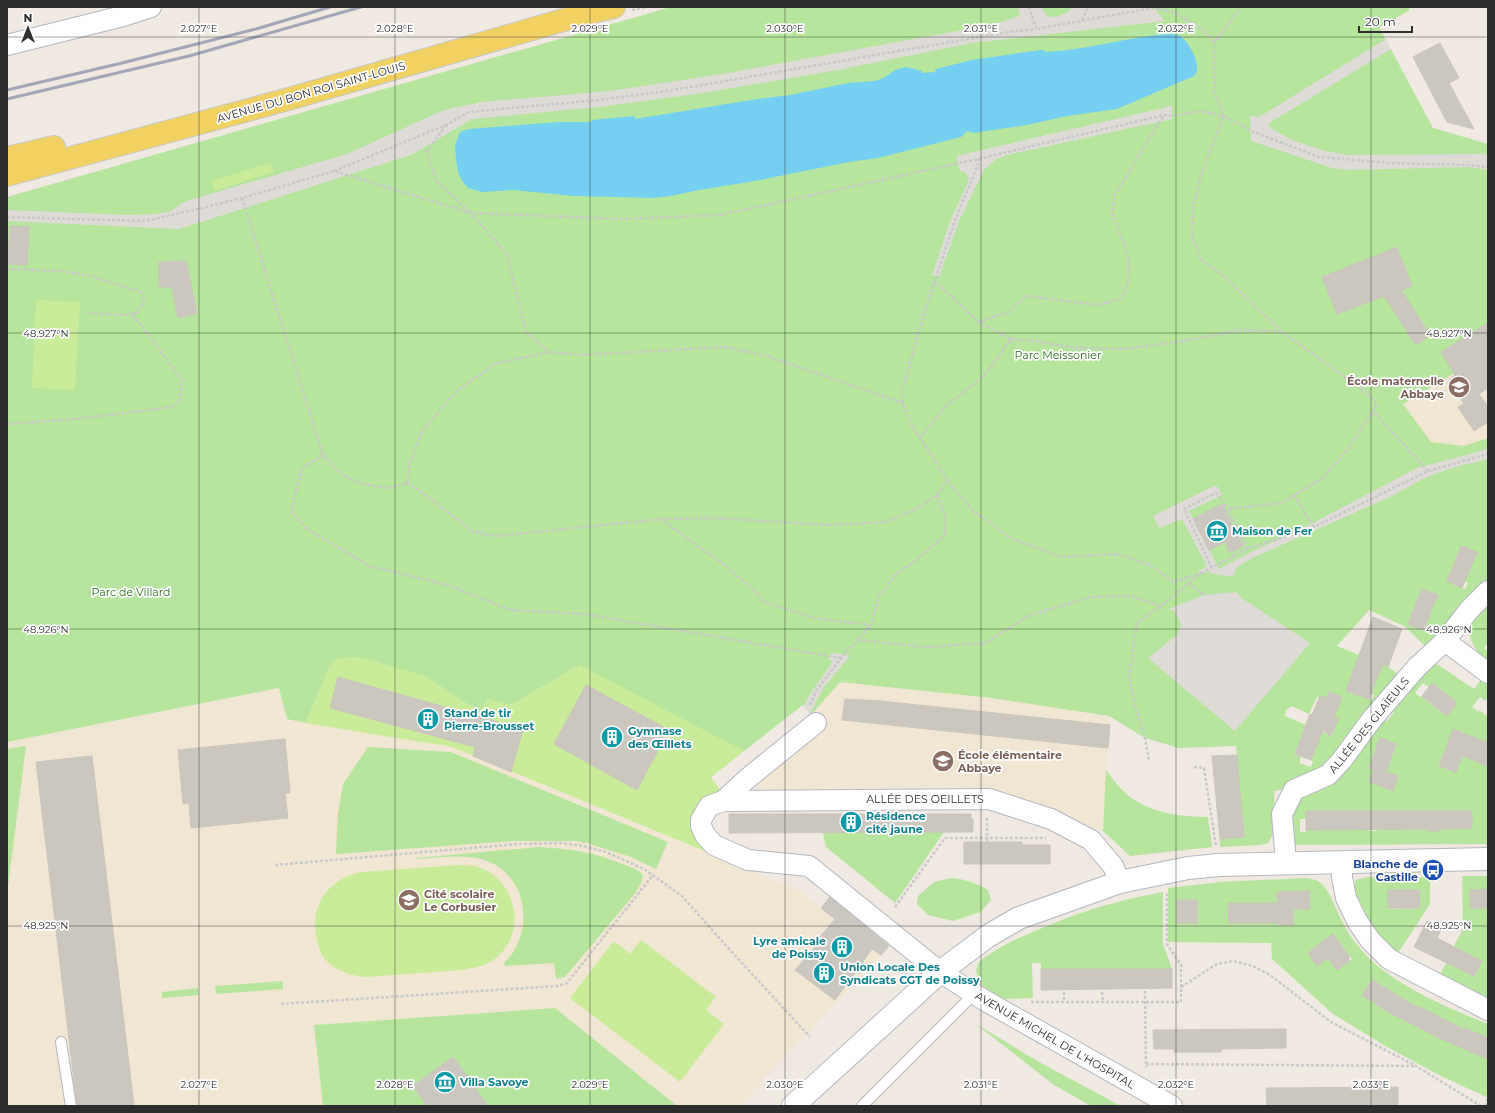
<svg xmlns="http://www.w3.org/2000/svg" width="1495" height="1113" font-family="Montserrat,sans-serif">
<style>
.education{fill:#f0e6d1}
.green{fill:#b6e59e;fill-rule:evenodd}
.pitch{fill:#c9ec9a}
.plaza{fill:#dfdcd8}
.water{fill:#75cff0}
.building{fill:#cbc7bf;stroke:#cbc5ba}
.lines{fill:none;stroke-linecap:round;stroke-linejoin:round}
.service-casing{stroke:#b4b7c1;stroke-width:12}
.minor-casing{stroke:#b4b7c1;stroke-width:22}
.tertiary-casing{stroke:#b4b7c1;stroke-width:24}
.primary-casing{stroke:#c9c9c9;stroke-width:24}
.path{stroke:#c9c9c9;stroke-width:2.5;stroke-dasharray:3 2;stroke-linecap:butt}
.service{stroke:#fff;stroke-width:10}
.minor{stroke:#fff;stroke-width:20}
.tertiary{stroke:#fff;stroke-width:22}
.primary{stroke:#f2d163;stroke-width:22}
.rail{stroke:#a3a6b8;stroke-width:3}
.ticks{fill:none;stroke:#2e2e2e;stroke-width:1;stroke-opacity:0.45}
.labels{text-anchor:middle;stroke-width:3.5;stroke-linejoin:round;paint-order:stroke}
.street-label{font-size:11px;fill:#2e2e2e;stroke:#fff}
.park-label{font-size:11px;fill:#2c6e1b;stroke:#fff}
.education-label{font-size:11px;font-weight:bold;fill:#785e54;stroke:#fff;text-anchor:start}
.culture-label{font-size:11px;font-weight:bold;fill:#0d838f;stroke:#fff;text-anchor:start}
.transit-label{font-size:11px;font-weight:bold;fill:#164399;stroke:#fff;text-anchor:end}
.ticks-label{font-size:10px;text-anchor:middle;fill:#2e2e2e;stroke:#fff;stroke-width:3.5;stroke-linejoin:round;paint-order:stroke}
</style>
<rect width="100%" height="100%" fill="#efe9e1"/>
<!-- education -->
<g class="education">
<path d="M1488,356V438L1464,446L1431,442L1403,404L1463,367Z"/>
<path d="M840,682L992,698L1109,716L1106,770L1117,785L1135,801L1156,811L1185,817H1208L1212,847L1130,856L1103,831L1004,794L989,790L952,787L764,790L756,779L821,729L811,715Z"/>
<path d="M279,688L287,719L452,747L800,891L881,955L765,1078L740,1106H677L555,1008L314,1025L323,1106H7V742Z"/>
</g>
<!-- green -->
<g class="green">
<path d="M671,7H1408L1410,10L1379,27L1433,128L1488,144V356L1463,368L1403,404L1431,442L1464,446L1488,438V583L1428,649L1404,626L1369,610L1337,646L1366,658L1354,670L1349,684L1361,690L1359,696L1372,700L1374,695L1371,694L1383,664L1400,675L1333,761L1287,789L1274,791L1275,831L1268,843L1261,845L1220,847V839L1244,837L1236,746L1179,748L1145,738L1109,716L992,698L840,682L811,715L803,705L711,777L580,665L511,705L479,712L425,676L330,665L306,723L287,719L279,688L7,742V197ZM1461,546L1465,581L1468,583L1465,589L1452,584L1455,578L1449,575ZM1422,589L1438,595L1425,625L1428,626L1426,631L1413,626L1416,620L1410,618ZM1329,692L1342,697L1331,716L1338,719L1331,736L1322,731L1311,760L1313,762L1311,767L1299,763L1301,757L1295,754L1306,725L1285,716L1286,710L1292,706L1309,714L1317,697L1326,698Z"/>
<path d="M1488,599V643L1484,648L1488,652V664C1478,654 1467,639 1469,624Z"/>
<path d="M1437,664L1474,689L1484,676L1488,679V697L1485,701L1480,697L1472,707L1477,711L1479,710L1488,717V751L1482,741L1460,732L1439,766L1456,772L1462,756L1488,766L1487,844L1295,845L1293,843L1291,812L1295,800L1382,721H1387L1394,712L1392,709L1394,704L1432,665ZM1423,683L1429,687L1433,683L1457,703L1446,716L1421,696L1420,697L1415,693ZM1380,738L1396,744L1386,772L1398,776L1394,788L1381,782L1380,786L1369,782L1374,770L1369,767ZM1306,811H1369L1377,818V831H1370V830H1306V832H1300V819H1306ZM1395,811H1472V828L1441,829L1440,831H1427V829H1396Z"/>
<path d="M26,746L7,894V749Z"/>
<path d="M368,747L451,752L668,842L656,869L631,857L587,843L576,841H515L336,854L338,814L343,784Z"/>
<path d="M1106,770C1114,781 1124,794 1136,801C1158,814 1183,817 1208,817L1212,847L1130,856L1103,831Z"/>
<path d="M944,832L895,903L826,847L823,833Z"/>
<path d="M539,847C572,849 594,852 625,865C631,867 639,870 643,875L641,883L636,892L565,977L556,979L554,963L505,966L504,963C508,958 513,954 515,949C533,917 522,874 487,861C465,853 440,858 417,859L416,858Z"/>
<path d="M1462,876H1488V889L1470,890V908H1488V1000L1439,977L1446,963L1474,976L1482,961L1454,946L1463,929Z"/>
<path d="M1367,877H1430V904L1398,953C1383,940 1346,903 1356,880ZM1388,890H1419L1420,908L1388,909Z"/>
<path d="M951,878C965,879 976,883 988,890L991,900L981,912L953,921L928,915L917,904L918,896L934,882Z"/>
<path d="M1306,878C1310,879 1314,879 1318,881C1330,888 1336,911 1343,923C1347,931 1352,939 1358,946C1387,983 1446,1007 1488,1024V1038L1465,1029L1458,1046L1488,1055V1091L1486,1097L1437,1074L1389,1048L1333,1014L1272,959L1271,943L1168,942V888L1220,882ZM1277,892H1309L1310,909H1293V925H1278ZM1177,900H1197V923H1177ZM1228,903H1256V923H1229ZM1333,935L1352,959L1337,970L1328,958L1317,966L1308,953ZM1371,980L1399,996L1389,1012L1362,995ZM1419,1007L1438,1037L1410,1022Z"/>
<path d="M1163,892V944L1172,969H1041V963H1032L1033,998L1003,999L983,986L979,980L976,971L978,963C996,948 1018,938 1040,929C1081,911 1118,900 1163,892Z"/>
<path d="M283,981V989L216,994L215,986Z"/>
<path d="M198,988L199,995L162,998V992Z"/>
<path d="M555,1008L677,1106H323L314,1025Z"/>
<path d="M976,1024L1039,1062L1121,1106H1091L1054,1085Z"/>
</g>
<!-- pitch -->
<g class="pitch">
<path d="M271,163L274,172L214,191L211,181Z"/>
<path d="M36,300L80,302L75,390L32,388Z"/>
<path d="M355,657L363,658L425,676L479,712L488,699L511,705L580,665L744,751L711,777L721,791L697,840L707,852L452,747L306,723L330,665L338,658Z"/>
<path d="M460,865C470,865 481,866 489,872C521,893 524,939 492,961C483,967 472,968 462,970L366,977C354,976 340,973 330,964C322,958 319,949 317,940C309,906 327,880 361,872Z"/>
<path d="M641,940L716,997L706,1010L724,1024L680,1082L570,998L614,941L630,954Z"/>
</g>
<!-- plaza -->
<g class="plaza">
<path d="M1018,7H1041L1047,16L1056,17L1066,13L1073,7H1153L1165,21L972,43L838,70L703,93L599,107L472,119L411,155L179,229L7,221V210L128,215L156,214L169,212L186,201L347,154L444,110L482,102L610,91L723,74L991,25L1020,16Z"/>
<path d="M1386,39L1391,49L1269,123V126L1272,129L1292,140L1322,150L1346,155L1483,154L1488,155V170L1468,167L1347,170L1332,168L1251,141L1250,116L1259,117Z"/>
<path d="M1172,106V119L1007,155L996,159L984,170L960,219L941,271L940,276H932L950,221L969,180L966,173L960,171L956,156Z"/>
<path d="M1488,449V459L1448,469L1423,479L1390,497L1252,558L1239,566L1235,570L1233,577L1210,573L1209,571L1203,573L1197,571L1205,568L1206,566V564L1182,519L1159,528L1153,516L1216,485L1222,495L1189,511L1219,569L1247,554L1311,524L1417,468Z"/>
<path d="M1236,592L1243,599L1310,643L1235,731L1148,658L1178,634L1181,626L1179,619L1174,611L1169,609L1204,595Z"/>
<path d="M832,653L850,656L823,688L810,714L804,706L810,694L833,661L828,659Z"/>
</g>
<!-- water -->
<path class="water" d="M1168,34C1171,34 1175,34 1178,35C1187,38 1199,61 1197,70C1197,72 1195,74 1194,76L1117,109L1067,116L1027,125L973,133L967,131L961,137L878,158L849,162L755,181L699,190L671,196L653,198L574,196L513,190L482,192L468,188L463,182L458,173L456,159L455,146L460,132L469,129L559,122H591L592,120L634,116L635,119L751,100L790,95L848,83L875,81L884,78L895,70L906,67L922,71V73L935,72L936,69L972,60L1040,50H1043L1046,52C1087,50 1127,37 1168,34Z"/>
<!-- building -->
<g class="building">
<path d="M1440,43L1459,78L1449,83L1474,129L1447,122L1413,57Z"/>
<path d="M10,226L29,227L27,265L7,264V245H9Z"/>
<path d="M1397,247L1412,286L1401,290L1430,335L1416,345L1384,296L1337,314L1322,277Z"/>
<path d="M186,261L197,314L178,318L172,287H159V262Z"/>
<path d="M1488,323V388L1479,394L1488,407V422L1474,431L1458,407L1464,404L1449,380L1455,375L1441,352Z"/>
<path d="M1222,504L1243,546L1230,553L1225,542L1209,550L1193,519Z"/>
<path d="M1461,546L1477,552L1462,588L1447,581Z"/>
<path d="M1422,589L1438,595L1423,630L1408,624Z"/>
<path d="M1373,617L1402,629L1388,667L1383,664L1369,699L1346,691Z"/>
<path d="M338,677L523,729L511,772L473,756L475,747L330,708Z"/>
<path d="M1432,683L1457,703L1447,716L1422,696Z"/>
<path d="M586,685L669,730L637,790L554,744Z"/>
<path d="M1329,692L1342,697L1334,717L1339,718L1330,736L1323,730L1311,760L1295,754L1310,714L1312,715L1320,696L1326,698Z"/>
<path d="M845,699L880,701L1110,725L1108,748L842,720Z"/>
<path d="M1453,729L1488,743V766L1462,756L1456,772L1439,766Z"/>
<path d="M1380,738L1396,744L1386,772L1398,776L1393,791L1369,782L1374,770L1369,768Z"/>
<path d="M285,739L290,793H285L288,818L191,828L189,803L183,804L178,750Z"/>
<path d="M1237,755L1244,837L1220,839L1212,756Z"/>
<path d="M92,756L134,1106H77L36,762Z"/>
<path d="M1306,811H1472V828L1441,829L1440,831H1427V829L1306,830Z"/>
<path d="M729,814H971V819H973V832L729,833Z"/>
<path d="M964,842H1022V845H1050V864H964Z"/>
<path d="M1488,889V908H1470V890Z"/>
<path d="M1388,890H1419L1420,908H1388Z"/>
<path d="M1309,891L1310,909H1293V925H1278V923H1229L1228,903H1278L1277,892Z"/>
<path d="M830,897L889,946L881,955L872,949L835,1000L795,970L816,946L813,945L835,919L821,908Z"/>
<rect x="1177" y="900" width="20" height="23"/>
<path d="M1427,921L1442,928L1437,938L1482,961L1474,976L1414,947Z"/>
<path d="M1333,934L1349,956V961L1337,970L1328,958L1317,966L1308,953Z"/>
<path d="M1041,969H1172V988L1041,990Z"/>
<path d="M1372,980L1418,1008V1006L1465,1030V1028L1488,1038V1059L1441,1039L1388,1012L1362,995Z"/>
<path d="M1286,1029V1048L1221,1049V1052H1174V1049H1154L1153,1030Z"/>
<path d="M453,1057L488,1106H427L413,1086Z"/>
<path d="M1398,1087V1106H1267L1266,1088Z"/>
</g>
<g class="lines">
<!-- service casing -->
<g class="service-casing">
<g id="service">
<path d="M61,1042L71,1106"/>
<path d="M862,1106L974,994"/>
</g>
</g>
<!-- minor casing -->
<g class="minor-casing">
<g id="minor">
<path d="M7,45L123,16L151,7"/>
<path d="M1445,641L1488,673"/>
<path d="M723,801L748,778L816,723"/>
<path d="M1342,862V877L1346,898L1357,921L1370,940L1389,959L1488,1010"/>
<path d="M1286,863L1282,814L1294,790L1328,775L1342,760L1372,719L1417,667L1445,641L1469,610L1488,591"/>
<path d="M1120,882L1113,866L1091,840L1051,819L989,799L723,801L709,806L701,820V826L705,835L714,845L748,860L809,866L940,972L984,1000L1172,1106"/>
</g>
</g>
<!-- tertiary casing -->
<g class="tertiary-casing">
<path id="tertiary" d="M793,1106L940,972L988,936L1019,918L1120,882L1188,868L1219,865L1488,859"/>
</g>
<!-- primary casing -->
<g class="primary-casing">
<g id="primary">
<path d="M7,158L54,147"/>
<path d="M7,175L285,100L588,13L614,7"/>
</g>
</g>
<!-- path -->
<g class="path">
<path d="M1029,7L1036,29L1152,8L1173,12L1204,30L1214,43"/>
<path d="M632,10L647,7"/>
<path d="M1082,20L1088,7"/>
<path d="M446,125L427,151L436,181L471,213L622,219L720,215L978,159L1164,115L1172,116L1202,111L1224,116L1215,94L1214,43L1241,7"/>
<path d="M334,171L446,125L469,112L598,100L673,90L1009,32L1036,29"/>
<path d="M242,198L323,455L341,474L363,484L387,488L407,483L420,491L473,532L496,536L661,519L717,518L828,525L886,522L922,506L937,495L947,480L973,511L1010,538L1062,557L1117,554L1148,564L1173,582L1201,573L1161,606L1137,623L1129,676L1135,705L1145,738L1149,760"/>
<path d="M7,217L145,221L198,209L242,198L334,171L471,213L507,255L526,332L548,352"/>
<path d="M7,269L61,271L90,276L141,292L144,296L143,304L136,313L126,315L87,313"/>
<path d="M978,322L1009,312L1026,296L1099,305L1121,299L1128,284L1129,259L1112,213L1115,194L1164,115"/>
<path d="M1011,339L1036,341L1076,348L1124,349L1184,341L1240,330L1280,331"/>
<path d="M903,403L902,391L924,314L955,220L978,165V159"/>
<path d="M7,424L75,419L159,409L173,406L179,401L182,380L132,313"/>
<path d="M920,438L945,407L973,385L988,371L1011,339L978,322L935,281"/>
<path d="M323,455L302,468L291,511L307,529L369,566L447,585L511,610L584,614L841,658"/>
<path d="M1428,471L1373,411L1377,405L1368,394L1281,331L1220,273L1201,260L1192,236L1193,206L1203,169L1224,116L1251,131L1319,157L1390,163L1468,165L1488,167"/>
<path d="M407,483L410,462L422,431L456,392L494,364L549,352L581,355L725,347L767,356L903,403L911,424L947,480"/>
<path d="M1294,495L1314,527"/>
<path d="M661,519L727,567L753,589L764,602L814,618L871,625"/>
<path d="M1247,549L1228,509L1281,503L1323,478L1349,448L1373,411"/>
<path d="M1212,568L1184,509L1216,493L1228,509"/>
<path d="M1201,573L1247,549L1314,527L1428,471L1488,454"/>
<path d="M1189,583L1204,595"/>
<path d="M858,640L926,647L985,643L1030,615L1091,597L1130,596L1161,606"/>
<path d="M810,705L816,691L841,658L871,625L879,597L894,576L918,559L945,535V515L937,495"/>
<path d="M1194,767L1204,768L1216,847"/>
<path d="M987,818V842"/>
<path d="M275,865L518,844L560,843L583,846L606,852L644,869L682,896L720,939L810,1037"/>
<path d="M895,907L945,838H1046"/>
<path d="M1181,987L1217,964L1233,961L1253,966L1270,975L1331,1022L1416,1066L1481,1106"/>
<path d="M1145,991L1146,1067"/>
<path d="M1064,992V1002"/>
<path d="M1102,992L1103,1002"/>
<path d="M1031,1002H1181V965L1167,944V892"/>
<path d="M281,1004L557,986L567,983L653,875"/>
<path d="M1146,1064L1414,1066"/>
<path d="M1485,1106L1488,1099"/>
</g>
<!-- service -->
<use href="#service" class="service"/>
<!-- minor -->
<use href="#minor" class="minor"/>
<!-- tertiary -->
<use href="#tertiary" class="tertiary"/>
<!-- primary -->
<use href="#primary" class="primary"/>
<!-- rail -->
<g class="rail">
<path d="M7,90L122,63L256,29L330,7"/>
<path d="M7,99L189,56L361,7"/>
</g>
</g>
<!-- ticks -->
<path class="ticks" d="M199,7V1106M395,7V1106M590,7V1106M785,7V1106M981,7V1106M1176,7V1106M1371,7V1106M7,37H1488M7,333H1488M7,629H1488M7,926H1488"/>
<!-- icons -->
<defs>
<g id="school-disc" transform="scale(1.15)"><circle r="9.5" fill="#8d6e63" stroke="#fff"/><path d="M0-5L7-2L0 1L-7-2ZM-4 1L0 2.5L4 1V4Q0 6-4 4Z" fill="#fff"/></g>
<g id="museum-disc" transform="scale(1.15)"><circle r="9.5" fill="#0f9aa8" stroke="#fff"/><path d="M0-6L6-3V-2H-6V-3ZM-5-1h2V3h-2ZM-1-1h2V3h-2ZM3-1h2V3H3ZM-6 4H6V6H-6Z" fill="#fff"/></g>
<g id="building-disc" transform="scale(1.15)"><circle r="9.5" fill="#0f9aa8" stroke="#fff"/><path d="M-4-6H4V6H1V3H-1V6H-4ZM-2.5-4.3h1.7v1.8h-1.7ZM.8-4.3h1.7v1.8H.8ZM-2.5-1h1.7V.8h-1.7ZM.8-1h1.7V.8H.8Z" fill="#fff"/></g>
<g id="bus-disc" transform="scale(1.15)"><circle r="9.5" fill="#1a4fb4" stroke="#fff"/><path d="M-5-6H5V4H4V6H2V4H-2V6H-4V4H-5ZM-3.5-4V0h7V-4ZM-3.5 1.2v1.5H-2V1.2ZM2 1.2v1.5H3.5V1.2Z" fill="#fff"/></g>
</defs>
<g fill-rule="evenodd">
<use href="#school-disc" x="1459" y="387"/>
<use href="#museum-disc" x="1217" y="531"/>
<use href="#building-disc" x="428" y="719"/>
<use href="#building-disc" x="612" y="737"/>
<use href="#school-disc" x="943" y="761"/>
<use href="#building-disc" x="851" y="822"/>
<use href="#bus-disc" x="1433" y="870"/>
<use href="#school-disc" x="409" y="900"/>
<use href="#building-disc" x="842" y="947"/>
<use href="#building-disc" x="824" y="973"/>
<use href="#museum-disc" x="445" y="1082"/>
</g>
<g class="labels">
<!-- street labels -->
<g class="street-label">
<text transform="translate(311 92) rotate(-16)" y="4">AVENUE DU BON ROI SAINT-LOUIS</text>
<text transform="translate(1369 725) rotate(-51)" y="4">ALLÉE DES GLAÏEULS</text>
<text x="925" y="803">ALLÉE DES OEILLETS</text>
<text transform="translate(1055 1040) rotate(30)" y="4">AVENUE MICHEL DE L'HOSPITAL</text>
</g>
<!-- park labels -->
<g class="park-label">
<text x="1058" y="359">Parc Meissonier</text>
<text x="131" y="596">Parc de Villard</text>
</g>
<!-- education labels -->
<g class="education-label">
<text x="1444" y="385" text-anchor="end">École maternelle<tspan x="1444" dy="13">Abbaye</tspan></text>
<text x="958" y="759">École élémentaire<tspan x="958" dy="13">Abbaye</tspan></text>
<text x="424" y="898">Cité scolaire<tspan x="424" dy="13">Le Corbusier</tspan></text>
</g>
<!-- culture labels -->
<g class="culture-label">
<text x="1232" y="535">Maison de Fer</text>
<text x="444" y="717">Stand de tir<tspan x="444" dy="13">Pierre-Brousset</tspan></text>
<text x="628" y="735">Gymnase<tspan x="628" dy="13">des Œillets</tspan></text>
<text x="866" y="820">Résidence<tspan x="866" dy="13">cité jaune</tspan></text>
<text x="826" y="945" text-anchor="end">Lyre amicale<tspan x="826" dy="13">de Poissy</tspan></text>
<text x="840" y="971">Union Locale Des<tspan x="840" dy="13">Syndicats CGT de Poissy</tspan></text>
<text x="460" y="1086">Villa Savoye</text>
</g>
<!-- transit labels -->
<g class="transit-label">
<text x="1418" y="868">Blanche de<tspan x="1418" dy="13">Castille</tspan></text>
</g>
</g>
<g class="ticks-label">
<text x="199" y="32">2.027°E</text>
<text x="395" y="32">2.028°E</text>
<text x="590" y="32">2.029°E</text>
<text x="785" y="32">2.030°E</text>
<text x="981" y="32">2.031°E</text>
<text x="1176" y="32">2.032°E</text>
<text x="46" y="337">48.927°N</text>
<text x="1449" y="337">48.927°N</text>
<text x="46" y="633">48.926°N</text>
<text x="1449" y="633">48.926°N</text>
<text x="46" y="929">48.925°N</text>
<text x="1449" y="929">48.925°N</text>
<text x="199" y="1088">2.027°E</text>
<text x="395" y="1088">2.028°E</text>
<text x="590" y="1088">2.029°E</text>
<text x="785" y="1088">2.030°E</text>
<text x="981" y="1088">2.031°E</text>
<text x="1176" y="1088">2.032°E</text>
<text x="1371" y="1088">2.033°E</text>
</g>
<!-- border -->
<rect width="1495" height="1113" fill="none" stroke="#2e2e2e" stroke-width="16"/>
<!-- north arrow -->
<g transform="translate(28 28)" stroke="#ffffff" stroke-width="3" paint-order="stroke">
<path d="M0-3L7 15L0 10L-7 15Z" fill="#2e2e2e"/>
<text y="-6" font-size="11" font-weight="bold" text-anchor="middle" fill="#2e2e2e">N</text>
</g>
<!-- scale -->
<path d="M1359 26v6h53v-6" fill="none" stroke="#2e2e2e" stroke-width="2"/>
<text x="1365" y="26" font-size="12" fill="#2e2e2e" stroke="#ffffff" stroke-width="3" paint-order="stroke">20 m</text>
</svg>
